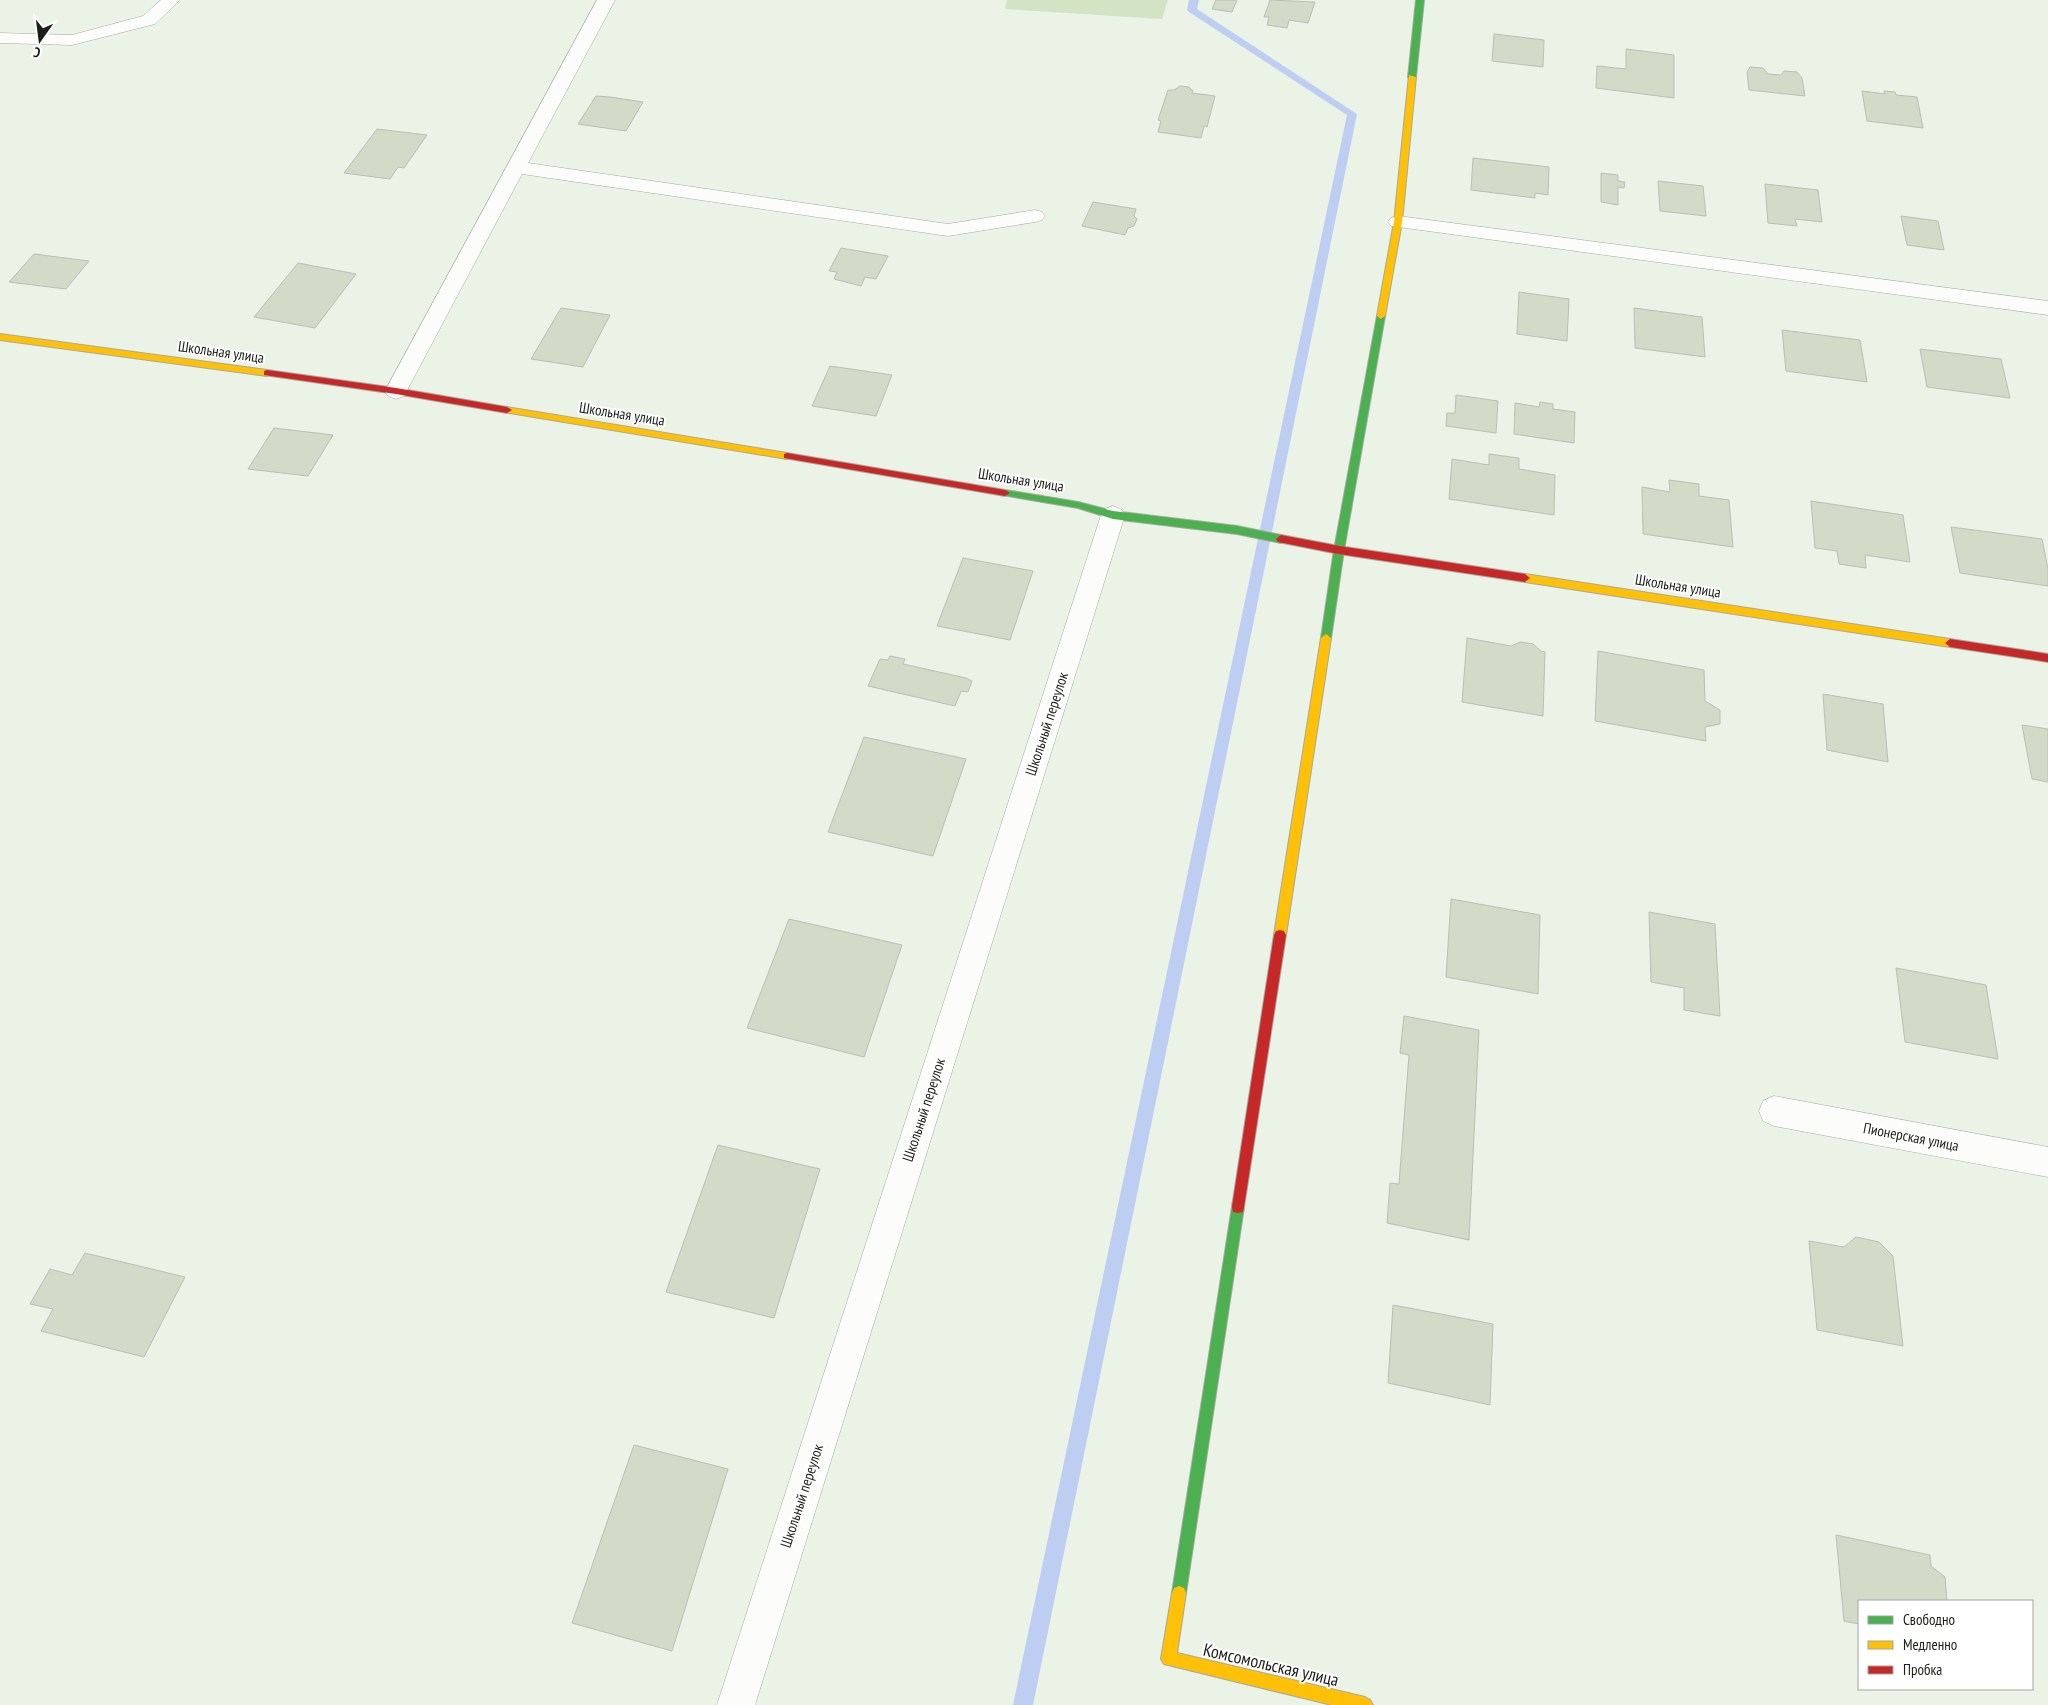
<svg xmlns="http://www.w3.org/2000/svg" width="2048" height="1705" font-family="'PT Sans Narrow',sans-serif">
<style>
.green{fill:#d2e4c4}
.lines{fill:none;stroke-linecap:round;stroke-linejoin:round}
.stream{fill:#becef3;fill-rule:evenodd}
.building{fill:#d1dbc8;stroke:#babfb6}
.street-casing{stroke:#a5aaa2;stroke-width:1}
.fast-casing{stroke:#a5aaa2;stroke-width:2}
.slow-casing{stroke:#a5aaa2;stroke-width:2}
.jam-casing{stroke:#a5aaa2;stroke-width:2}
.street{fill:#fcfdfb;fill-rule:evenodd}
.fast{fill:#4caf50;fill-rule:evenodd}
.slow{fill:#ffc107;fill-rule:evenodd}
.jam{fill:#c62828;fill-rule:evenodd}
.labels{text-anchor:middle;stroke-width:4;stroke-linejoin:round;paint-order:stroke}
.street-label{font-size:15px;fill:#1a1e16;stroke:#fff}
.near-street-label{font-size:18px;fill:#1a1e16;stroke:#fff}
</style>
<rect width="100%" height="100%" fill="#ebf2e6"/>
<!-- green -->
<path class="green" d="M1007,0H1168L1162,19L1005,9Z"/>
<g class="lines">
<!-- stream -->
<path class="stream" d="M1189,0H1199L1197,9L1357,114L1033,1705H1013L1347,115L1189,12L1187,10Z"/>
</g>
<!-- building -->
<g class="building">
<path d="M1216,0H1237L1232,12L1212,9Z"/>
<path d="M1270,0L1315,2L1308,23L1289,20L1287,28L1267,25L1269,17H1264Z"/>
<path d="M1494,34L1544,40L1543,67L1492,61Z"/>
<path d="M1626,49L1674,55V98L1596,88L1597,66L1626,69Z"/>
<path d="M1750,67L1763,68L1768,74L1781,75L1784,71L1797,72L1802,78L1805,96L1749,90L1747,72Z"/>
<path d="M1180,86L1189,87L1193,91L1192,93L1215,96L1207,127L1204,126L1201,138L1158,132L1161,121L1158,120L1168,90H1174Z"/>
<path d="M1862,91L1885,94L1884,91L1895,92L1896,95L1917,97L1923,128L1867,121Z"/>
<path d="M596,96L610,97L643,102L626,131L578,124Z"/>
<path d="M377,129L427,135L404,168L398,167L390,179L344,173Z"/>
<path d="M1473,158L1549,167L1548,195L1535,193V198L1471,190Z"/>
<path d="M1601,173L1618,175V181L1625,182L1624,188L1618,187V205L1601,202Z"/>
<path d="M1658,181L1703,186L1706,216L1660,211Z"/>
<path d="M1765,184L1818,190L1822,222L1795,219L1797,226L1768,223Z"/>
<path d="M1093,202L1136,209L1134,216L1137,219L1134,226L1128,228L1125,235L1082,226Z"/>
<path d="M1901,216L1938,221L1944,250L1907,245Z"/>
<path d="M841,248L888,256L876,279L865,277L861,286L834,279L837,272L829,271Z"/>
<path d="M34,254L89,261L66,289L9,282Z"/>
<path d="M298,263L356,274L315,328L254,317Z"/>
<path d="M1519,292L1569,299L1567,341L1517,334Z"/>
<path d="M561,308L610,315L583,367L531,359Z"/>
<path d="M1634,308L1702,317L1705,357L1635,348Z"/>
<path d="M1782,330L1860,340L1867,382L1786,371Z"/>
<path d="M1920,349L2001,359L2010,398L1927,387Z"/>
<path d="M830,366L892,375L876,416L812,406Z"/>
<path d="M1456,395L1498,401L1496,433L1446,426L1447,413H1455Z"/>
<path d="M1540,402L1553,404V409L1575,412L1574,443L1514,434L1515,403L1539,407Z"/>
<path d="M274,428L333,435L308,476L248,469Z"/>
<path d="M1489,454L1519,458V469L1555,475L1554,515L1449,499L1452,459L1489,465Z"/>
<path d="M1669,480L1699,484V496L1729,500L1733,547L1643,534L1642,487L1670,492Z"/>
<path d="M1811,501L1903,515L1910,562L1865,555L1866,568L1839,564L1837,551L1815,548Z"/>
<path d="M1951,527L2042,539L2048,569V586L1960,573Z"/>
<path d="M963,558L1033,571L1010,640L937,626Z"/>
<path d="M1467,638L1511,646L1520,642L1533,644L1541,651L1545,652L1543,716L1462,702Z"/>
<path d="M1598,651L1704,670L1705,701L1720,710V724L1705,727L1706,741L1595,721Z"/>
<path d="M890,656L905,659L903,664L966,678L972,681L968,692L961,691L955,706L868,686L880,659L888,660Z"/>
<path d="M1823,694L1883,704L1888,762L1827,750Z"/>
<path d="M2022,725L2048,729V782L2032,779Z"/>
<path d="M864,737L966,759L933,856L828,832Z"/>
<path d="M1451,899L1540,915L1538,994L1446,977Z"/>
<path d="M1649,912L1715,924L1720,1016L1684,1010V988L1651,982Z"/>
<path d="M789,919L902,945L864,1057L747,1028Z"/>
<path d="M1896,968L1986,985L1998,1059L1905,1042Z"/>
<path d="M1404,1016L1479,1030L1469,1240L1387,1223L1390,1183L1399,1184L1409,1055L1400,1053Z"/>
<path d="M718,1145L820,1169L774,1318L666,1292Z"/>
<path d="M1856,1237L1879,1242L1893,1256L1903,1346L1817,1330L1809,1241L1844,1247Z"/>
<path d="M85,1253L185,1277L144,1357L41,1331L53,1309L30,1304L50,1269L72,1275Z"/>
<path d="M1393,1305L1493,1324L1490,1405L1388,1383Z"/>
<path d="M634,1445L728,1469L672,1651L572,1623Z"/>
<path d="M1836,1535L1930,1555L1931,1566L1945,1577L1947,1601H1859V1624L1844,1621Z"/>
</g>
<g class="lines">
<!-- street casing -->
<g class="street-casing">
<g id="street">
<path d="M161,0H180L155,24L72,45L0,43V33L72,35L143,16Z"/>
<path d="M597,0H615L528,163L948,224L1035,210L1042,212L1045,216L1042,220L1035,222L948,236L522,174L404,396L396,399L388,396L385,391Z"/>
<path d="M1398,216L2048,301V315L1391,226L1388,222L1391,218Z"/>
<path d="M1113,506L1121,509L1125,515L755,1705H717L1101,515L1105,509Z"/>
<path d="M1774,1096L2048,1147V1177L1774,1126L1763,1121L1759,1111L1763,1101Z"/>
</g>
</g>
<!-- fast casing -->
<g class="fast-casing">
<g id="fast">
<path d="M1416,0H1424L1416,77L1412,79L1408,77Z"/>
<path d="M1381,313L1385,316L1344,550L1331,638L1326,642L1321,638L1334,550L1377,316Z"/>
<path d="M1005,490L1078,502L1113,511L1237,526L1281,535L1286,539L1281,543L1237,534L1113,519L1078,508L1002,495V491Z"/>
<path d="M1238,1201L1243,1202L1244,1207L1186,1593L1184,1598L1179,1600L1174,1598L1172,1593L1232,1207L1233,1202Z"/>
</g>
</g>
<!-- slow casing -->
<g class="slow-casing">
<g id="slow">
<path d="M1409,75L1416,77L1402,222L1385,316L1381,319L1377,316L1394,222Z"/>
<path d="M0,334L267,370L271,373L267,376L0,340Z"/>
<path d="M507,407L787,453L792,456L787,459L504,412V408Z"/>
<path d="M1525,574L1950,639L1955,643L1950,647L1525,582L1520,578Z"/>
<path d="M1326,634L1331,638L1286,935L1284,939L1280,940L1276,939L1274,935L1321,638Z"/>
<path d="M1179,1586L1184,1588L1186,1593L1177,1653L1365,1697L1370,1700L1373,1705H1332L1164,1664L1161,1659L1172,1593L1174,1588Z"/>
</g>
</g>
<!-- jam casing -->
<g class="jam-casing">
<g id="jam">
<path d="M267,370L396,388L507,407L512,410L507,413L396,394L264,375V371Z"/>
<path d="M787,453L1005,490L1010,493L1005,496L784,458V454Z"/>
<path d="M1281,535L1339,546L1525,574L1530,578L1525,582L1339,554L1278,542L1276,539Z"/>
<path d="M1950,639L2048,654V662L1950,647L1945,643Z"/>
<path d="M1280,930L1284,931L1286,935L1244,1207L1243,1212L1238,1213L1233,1212L1232,1207L1274,935L1276,931Z"/>
</g>
</g>
<!-- street -->
<use href="#street" class="street"/>
<!-- fast -->
<use href="#fast" class="fast"/>
<!-- slow -->
<use href="#slow" class="slow"/>
<!-- jam -->
<use href="#jam" class="jam"/>
</g>
<g class="labels">
<!-- street labels -->
<g class="street-label">
<text transform="translate(221 352) rotate(8)" y="5">Школьная улица</text>
<text transform="translate(622 414) rotate(9)" y="5">Школьная улица</text>
<text transform="translate(1021 480) rotate(9)" y="5">Школьная улица</text>
<text transform="translate(1678 586) rotate(9)" y="5">Школьная улица</text>
<text transform="translate(1047 724) rotate(-72)" y="5">Школьный переулок</text>
<text transform="translate(924 1110) rotate(-72)" y="5">Школьный переулок</text>
<text transform="translate(1911 1137) rotate(11)" y="5">Пионерская улица</text>
<text transform="translate(802 1496) rotate(-72)" y="5">Школьный переулок</text>
</g>
<!-- near-street labels -->
<g class="near-street-label">
<text transform="translate(1271 1665) rotate(13)" y="6">Комсомольская улица</text>
</g>
</g>
<!-- legend -->
<rect x="1858" y="1600" width="175" height="90" fill="#ffffff" stroke="#a3a5a2"/>
<rect x="1868" y="1616" width="25" height="8" fill="#4caf50" stroke="#a3a5a2"/>
<text x="1903" y="1625" font-size="15" fill="#1a1e16">Свободно</text>
<rect x="1868" y="1641" width="25" height="8" fill="#ffc107" stroke="#a3a5a2"/>
<text x="1903" y="1650" font-size="15" fill="#1a1e16">Медленно</text>
<rect x="1868" y="1666" width="25" height="8" fill="#c62828" stroke="#a3a5a2"/>
<text x="1903" y="1675" font-size="15" fill="#1a1e16">Пробка</text>
<!-- north arrow -->
<g transform="translate(40 40) rotate(194)" stroke="#ffffff" stroke-width="4" paint-order="stroke">
<path d="M0-4L9 19L0 12L-9 19Z" fill="#1a1e16"/>
<text y="-8" font-size="14" font-weight="bold" text-anchor="middle" fill="#1a1e16">С</text>
</g>
</svg>
